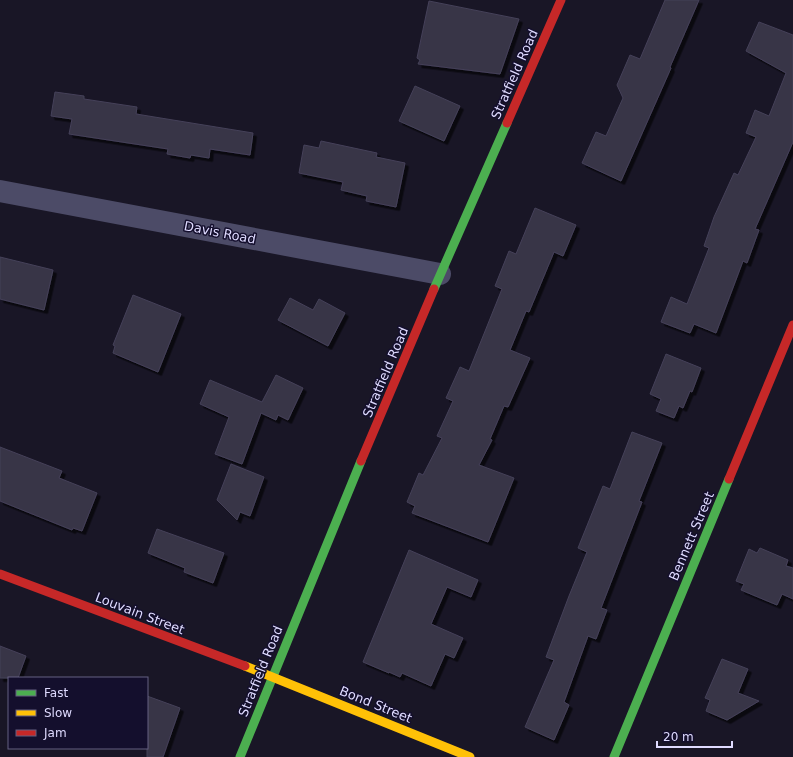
<svg xmlns="http://www.w3.org/2000/svg" width="793" height="757" font-family="'DejaVu Sans',sans-serif">
<style>
.building{fill:#383447;stroke:#454159;filter:url(#shadow)}
.lines{fill:none;stroke-linecap:round;stroke-linejoin:round}
.street{stroke:#4c4b67;stroke-width:22}
.fast{stroke:#4caf50;stroke-width:9}
.slow{stroke:#ffc107;stroke-width:9}
.jam{stroke:#c62828;stroke-width:9}
.labels{text-anchor:middle;stroke-width:3;stroke-linejoin:round;paint-order:stroke}
.street-label{font-size:13px;fill:#dfdbff;stroke:#140f2d}
</style>
<defs>
<filter id="shadow"><feDropShadow dx="3.5" dy="3.5" stdDeviation="0" flood-color="#0009"/></filter>
</defs>
<rect width="100%" height="100%" fill="#191626"/>
<!-- building -->
<g class="building">
<path d="M665,0H699L670,67L671,68L621,181L582,163L596,132L606,136L623,98L617,85L630,55L640,59Z"/>
<path d="M429,1L519,19L500,74L418,64L420,60L417,58Z"/>
<path d="M759,22L793,35V142L755,229L759,230L747,263L743,261L716,333L694,324L690,333L661,322L671,297L687,304L709,248L704,246L714,217L734,173L738,175L756,137L746,133L755,110L769,116L786,73L746,51Z"/>
<path d="M415,86L460,106L444,141L399,121Z"/>
<path d="M55,92L84,96V99L137,107L136,114L253,133L250,155L210,149L209,158L191,155L190,158L167,154L168,149L69,134L72,119L51,116Z"/>
<path d="M321,141L377,153L376,157L405,163L396,207L366,201L367,196L341,190L343,182L299,173L304,145L319,148Z"/>
<path d="M535,208L576,225L563,256L554,252L529,312L526,311L510,350L530,358L508,407L504,406L490,439L492,440L479,465L514,478L488,542L412,513L415,506L407,502L419,473L423,475L442,438L437,436L453,401L446,398L460,367L469,371L502,289L495,286L509,251L516,254Z"/>
<path d="M0,257L53,270L44,310L0,299Z"/>
<path d="M133,295L181,314L158,372L113,353L115,346L113,345Z"/>
<path d="M290,298L313,310L319,299L345,313L328,346L278,320Z"/>
<path d="M666,354L701,368L692,392L690,391L683,408L679,406L674,418L656,411L661,399L650,394Z"/>
<path d="M276,375L303,388L288,420L278,415L276,420L261,413L242,464L215,454L229,417L200,404L210,380L262,402Z"/>
<path d="M632,432L662,443L639,501L642,502L601,608L607,610L596,639L588,636L564,702L569,705L554,740L525,727L554,660L546,657L569,596L587,552L578,548L603,486L610,489Z"/>
<path d="M0,447L62,471L59,478L97,493L82,531L73,528L72,530L0,501Z"/>
<path d="M231,464L264,477L250,516L240,512L237,520L217,500Z"/>
<path d="M157,529L224,553L213,583L184,572L185,568L148,553Z"/>
<path d="M760,548L788,560L786,566L793,568V599L782,594L777,605L741,590L744,584L736,581L749,549L757,553Z"/>
<path d="M409,550L478,580L471,597L447,587L431,624L463,638L454,658L445,654L431,686L402,673L400,677L389,672V673L363,662Z"/>
<path d="M0,646L26,656L18,678H0Z"/>
<path d="M722,659L748,669L738,693L759,701L727,720L706,711L710,700L705,698Z"/>
<path d="M147,696L180,708L163,757H147Z"/>
</g>
<g class="lines">
<!-- street -->
<path class="street" d="M0,191L440,274"/>
<!-- fast -->
<g class="fast">
<path d="M434,289L507,123"/>
<path d="M240,757L361,461"/>
<path d="M614,757L729,479"/>
</g>
<!-- slow -->
<path class="slow" d="M245,666L470,757"/>
<!-- jam -->
<g class="jam">
<path d="M507,123L561,0"/>
<path d="M361,461L434,289"/>
<path d="M729,479L793,325"/>
<path d="M0,574L245,666"/>
</g>
</g>
<g class="labels">
<!-- street labels -->
<g class="street-label">
<text transform="translate(514 74) rotate(-66)" y="5">Stratfield Road</text>
<text transform="translate(220 232) rotate(11)" y="5">Davis Road</text>
<text transform="translate(385 372) rotate(-67)" y="5">Stratfield Road</text>
<text transform="translate(691 536) rotate(-67)" y="5">Bennett Street</text>
<text transform="translate(140 613) rotate(21)" y="5">Louvain Street</text>
<text transform="translate(260 671) rotate(-68)" y="5">Stratfield Road</text>
<text transform="translate(376 704) rotate(22)" y="5">Bond Street</text>
</g>
</g>
<!-- legend -->
<rect x="8" y="677" width="140" height="72" fill="#140f2d" stroke="#656181"/>
<rect x="16" y="690" width="20" height="6" fill="#4caf50" stroke="#656181"/>
<text x="44" y="697" font-size="12" fill="#dfdbff">Fast</text>
<rect x="16" y="710" width="20" height="6" fill="#ffc107" stroke="#656181"/>
<text x="44" y="717" font-size="12" fill="#dfdbff">Slow</text>
<rect x="16" y="730" width="20" height="6" fill="#c62828" stroke="#656181"/>
<text x="44" y="737" font-size="12" fill="#dfdbff">Jam</text>
<!-- scale -->
<path d="M657 741v6h75v-6" fill="none" stroke="#dfdbff" stroke-width="2"/>
<text x="663" y="741" font-size="12" fill="#dfdbff" stroke="#140f2d" stroke-width="3" paint-order="stroke">20 m</text>
</svg>
